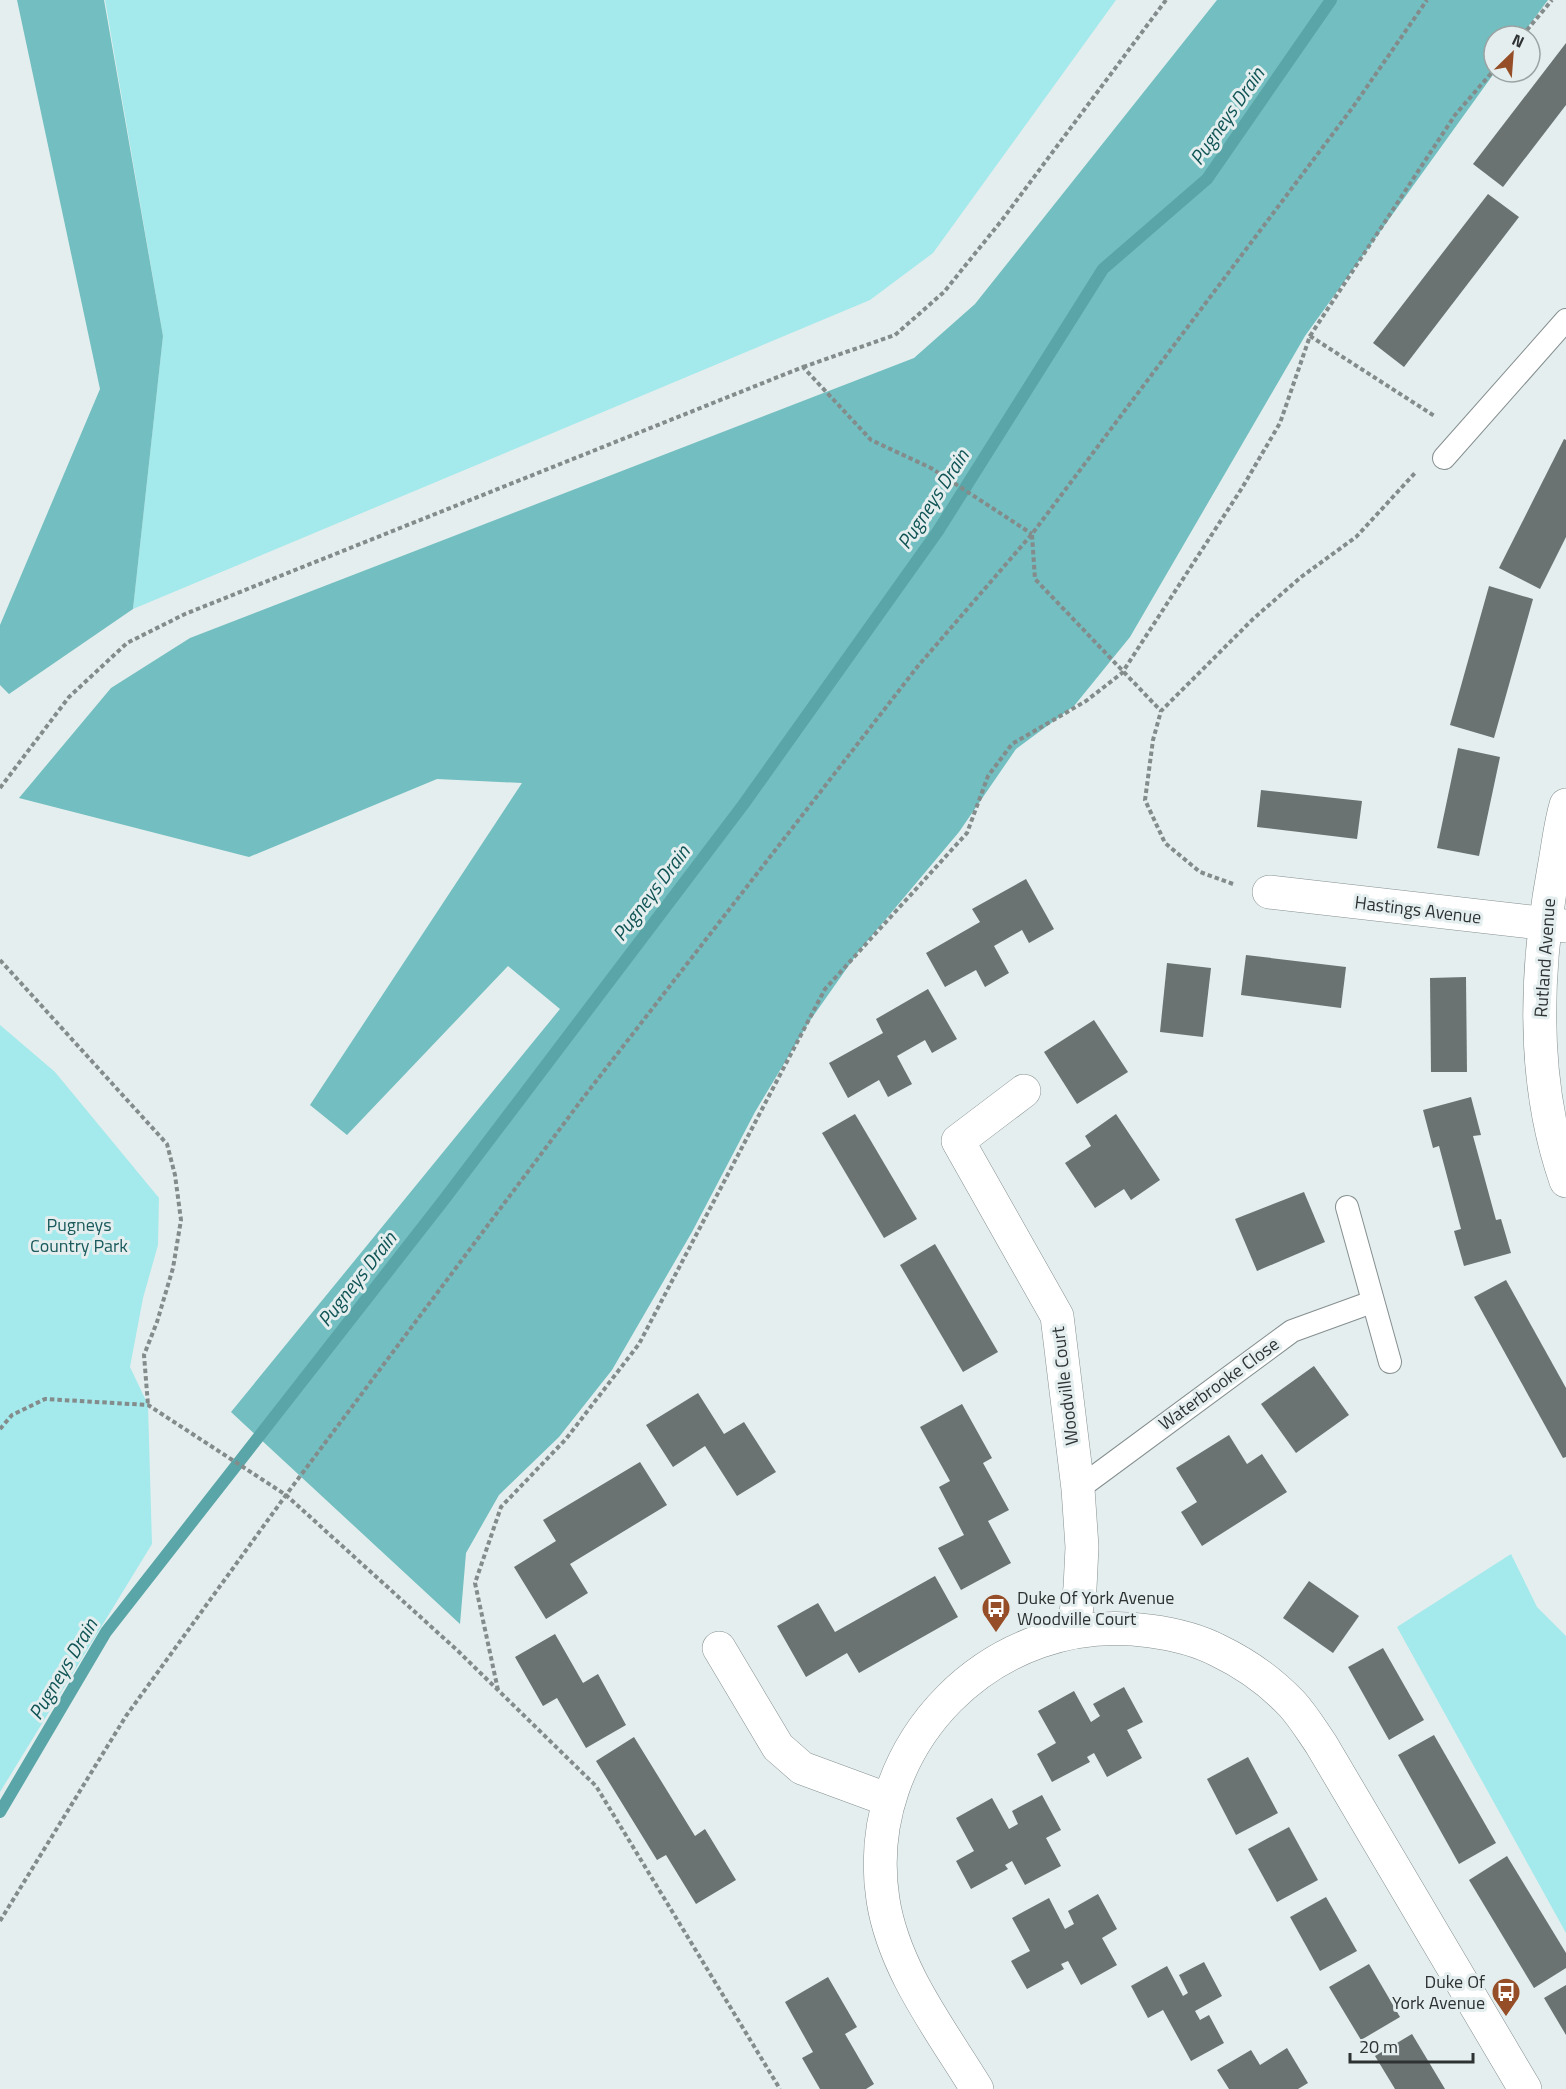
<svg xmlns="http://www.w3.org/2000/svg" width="1566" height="2089" font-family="'Titillium Web',sans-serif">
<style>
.green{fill:#a4e9eb}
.forest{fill:#72bec0}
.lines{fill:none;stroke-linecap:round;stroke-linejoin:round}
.stream{stroke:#59a5a7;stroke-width:12}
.building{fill:#6a7272}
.lane-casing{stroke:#868f8f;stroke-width:24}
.street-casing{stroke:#868f8f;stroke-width:34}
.path{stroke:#848b8b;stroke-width:4;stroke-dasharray:4.5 3;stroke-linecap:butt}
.lane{stroke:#fff;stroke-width:22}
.street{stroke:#fff;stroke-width:33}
.labels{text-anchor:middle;stroke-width:6;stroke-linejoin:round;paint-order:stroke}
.street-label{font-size:18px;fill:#2e3232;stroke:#e4eeee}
.park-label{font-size:18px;fill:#1a5a5c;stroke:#e4eeee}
.poi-label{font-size:18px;fill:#2e3232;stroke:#e4eeee;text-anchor:start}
.water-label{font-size:20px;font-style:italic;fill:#115456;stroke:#e4eeee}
</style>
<rect width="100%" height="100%" fill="#e4eeee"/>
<!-- green -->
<g class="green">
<path d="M105,0H1116L933,253L870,300L133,609L163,336Z"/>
<path d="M0,1025L55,1072L159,1198L158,1245L143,1298L130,1367L148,1405L152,1544L0,1792Z"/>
<path d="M1511,1554L1537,1607L1566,1636V1933L1397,1627Z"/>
</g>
<!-- forest -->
<g class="forest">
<path d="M17,0H104L163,336L133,609L9,694L0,685V625L100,389Z"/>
<path d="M1217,0H1548L1521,36H1494L1495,72L1305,336L1130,637L1074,706L1016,749L959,832L859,951L809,1022L755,1112L692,1232L612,1370L559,1437L499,1495L466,1553L460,1624L231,1412L560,1009L508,966L347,1135L310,1105L522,783L437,779L249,857L19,798L111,688L190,638L914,358L975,304Z"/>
</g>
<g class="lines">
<!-- stream -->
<path class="stream" d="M0,1812L106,1632L443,1201L743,805L938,531L1103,269L1207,179L1331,0"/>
</g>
<!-- building -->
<g class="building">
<path d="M1566,43V105L1503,187L1473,164Z"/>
<path d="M1488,194L1519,217L1404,367L1373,343Z"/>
<path d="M1564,439L1566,440V537L1540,589L1499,568Z"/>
<path d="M1489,586L1533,599L1494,738L1450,725Z"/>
<path d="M1458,748L1500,757L1479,856L1437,848Z"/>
<path d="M1261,790L1362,801L1357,839L1257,827Z"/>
<path d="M1026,879L1054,929L1029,943L1022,930L994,946L1009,973L985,987L976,970L945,987L926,953L980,922L972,909Z"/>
<path d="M1246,955L1346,967L1341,1008L1241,995Z"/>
<path d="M1167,963L1211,968L1203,1037L1160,1032Z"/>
<path d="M1466,977L1467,1072H1431L1430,978Z"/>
<path d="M928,989L957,1039L932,1053L925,1040L897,1056L912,1084L888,1097L879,1080L848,1098L829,1063L883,1033L876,1019Z"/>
<path d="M1094,1020L1128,1072L1077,1104L1044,1052Z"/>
<path d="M1471,1097L1481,1135L1473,1136L1496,1220L1501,1219L1511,1253L1464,1266L1454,1231L1461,1229L1439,1146L1433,1148L1423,1110Z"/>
<path d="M855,1114L917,1219L884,1238L822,1133Z"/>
<path d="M1116,1114L1160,1180L1131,1200L1124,1189L1095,1208L1065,1163L1091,1146L1085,1136Z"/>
<path d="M1304,1192L1325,1242L1257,1271L1235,1219Z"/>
<path d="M935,1244L998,1352L963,1372L900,1265Z"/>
<path d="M1506,1280L1566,1388V1457L1563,1458L1474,1297Z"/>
<path d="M1314,1366L1349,1415L1296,1453L1261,1404Z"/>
<path d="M698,1393L724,1434L744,1422L776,1472L737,1496L705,1446L673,1467L646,1425Z"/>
<path d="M962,1404L992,1458L983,1463L1009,1510L988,1521L1011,1563L961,1590L938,1548L964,1535L939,1487L950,1481L920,1427Z"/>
<path d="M1229,1435L1247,1464L1262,1454L1287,1492L1202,1546L1181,1512L1197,1502L1176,1468Z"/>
<path d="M640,1462L667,1505L570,1564L588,1593L546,1619L514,1567L556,1541L543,1520Z"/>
<path d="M935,1576L958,1617L859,1673L847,1653L806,1677L777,1626L818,1603L835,1632Z"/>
<path d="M1309,1581L1359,1616L1333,1653L1283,1618Z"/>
<path d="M555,1634L583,1683L598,1674L626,1725L586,1748L557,1698L543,1706L515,1657Z"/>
<path d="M1383,1648L1424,1720L1389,1740L1348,1667Z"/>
<path d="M1124,1687L1143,1722L1127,1730L1142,1758L1107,1777L1094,1753L1087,1757L1090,1762L1052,1782L1037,1754L1056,1743L1038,1711L1074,1691L1091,1722L1100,1716L1093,1704Z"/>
<path d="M1434,1735L1496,1843L1459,1864L1398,1755Z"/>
<path d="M634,1737L695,1836L705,1829L736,1880L696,1904L666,1855L657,1860L596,1761Z"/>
<path d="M1248,1757L1278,1813L1236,1835L1207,1779Z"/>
<path d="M1042,1795L1061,1830L1046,1838L1061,1866L1025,1885L1012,1861L1005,1865L1008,1869L971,1889L956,1861L974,1851L956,1818L992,1798L1009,1829L1018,1824L1012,1811Z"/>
<path d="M1289,1827L1318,1880L1277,1902L1248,1849Z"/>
<path d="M1507,1856L1566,1953V1968L1534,1988L1469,1880Z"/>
<path d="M1098,1894L1117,1929L1102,1938L1117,1965L1081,1985L1068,1961L1061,1964L1064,1969L1027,1989L1011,1961L1030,1951L1012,1918L1049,1898L1065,1929L1074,1924L1068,1911Z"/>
<path d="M1326,1897L1357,1951L1320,1971L1290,1917Z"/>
<path d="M1204,1962L1222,1996L1195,2011L1200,2020L1209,2015L1224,2043L1191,2061L1163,2010L1148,2018L1131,1986L1167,1966L1183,1996L1188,1993L1179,1975Z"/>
<path d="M1369,1964L1400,2017L1361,2040L1329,1987Z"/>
<path d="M828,1977L857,2027L845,2034L874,2084L866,2089H820L802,2058L813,2052L785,2002Z"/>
<path d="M1566,1985V2035L1544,1998Z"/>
<path d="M1412,2034L1445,2089H1395L1375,2056Z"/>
<path d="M1287,2048L1308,2083L1298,2089H1229L1217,2070L1251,2050L1260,2065Z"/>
</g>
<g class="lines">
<!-- lane casing -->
<g class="lane-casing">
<g id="lane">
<path d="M1444,458L1566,320"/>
<path d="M1347,1207L1390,1362"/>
<path d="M1078,1489L1292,1331L1372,1302"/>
</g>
</g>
<!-- street casing -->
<g class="street-casing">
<g id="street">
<path d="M1566,805C1560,825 1558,847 1554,868C1535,971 1531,1081 1566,1181"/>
<path d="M1269,892L1566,926"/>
<path d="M1024,1091L958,1141L1057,1316L1078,1489L1082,1547L1080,1588L1073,1631"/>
<path d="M719,1648L778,1747L802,1768L889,1800"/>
<path d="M977,2089C941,2030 894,1970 883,1900C859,1744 995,1608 1150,1631C1173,1634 1198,1640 1219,1651C1246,1664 1271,1682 1292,1704C1303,1716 1312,1731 1321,1744L1525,2089"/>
</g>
</g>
<!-- path -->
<g class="path">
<path d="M1522,36L1552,0"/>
<path d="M1310,336L1455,115L1494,70"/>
<path d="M803,367L895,335L944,292L1002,220L1166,0"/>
<path d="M1032,535L1035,579L1161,711"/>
<path d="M0,788L69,697L127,643L185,614L803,367L871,440L931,468L1032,534"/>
<path d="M1233,884L1200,872L1165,843L1145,800L1153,740L1161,711L1253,619L1301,577L1356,537L1415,473"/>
<path d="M0,960L167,1144L175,1175L181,1220L173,1268L157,1322L144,1355L148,1405"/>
<path d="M0,1429L12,1415L45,1399L148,1405L286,1495L458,1651L596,1786L780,2089"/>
<path d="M498,1690L475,1583L501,1507L566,1439L639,1344L825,989L967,833L988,776L1012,744L1086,701L1122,673L1242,488L1280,423L1310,336L1436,417"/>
<path d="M0,1921L126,1716L286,1495L583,1098L918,666L1032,534L1353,107L1427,0"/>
</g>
<!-- lane -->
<use href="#lane" class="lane"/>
<!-- street -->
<use href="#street" class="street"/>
</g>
<!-- icons -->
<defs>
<g id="bus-pin" transform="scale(1.5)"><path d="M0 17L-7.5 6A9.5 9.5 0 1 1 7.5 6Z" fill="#954e27" stroke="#e4eeee"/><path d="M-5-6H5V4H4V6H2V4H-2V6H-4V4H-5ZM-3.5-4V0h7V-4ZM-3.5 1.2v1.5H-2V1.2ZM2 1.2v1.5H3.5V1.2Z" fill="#fff"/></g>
</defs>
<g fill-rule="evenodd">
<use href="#bus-pin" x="996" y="1608"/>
<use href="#bus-pin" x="1506" y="1992"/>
</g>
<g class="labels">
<!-- street labels -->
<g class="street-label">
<text transform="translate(1418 910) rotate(7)" y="6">Hastings Avenue</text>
<text transform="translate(1545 958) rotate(-86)" y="6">Rutland Avenue</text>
<text transform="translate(1219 1384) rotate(-36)" y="6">Waterbrooke Close</text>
<text transform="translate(1065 1386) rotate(-97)" y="6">Woodville Court</text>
</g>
<!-- park labels -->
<g class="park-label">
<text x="79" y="1231">Pugneys<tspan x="79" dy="21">Country Park</tspan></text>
</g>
<!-- poi labels -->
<g class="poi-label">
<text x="1017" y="1604">Duke Of York Avenue<tspan x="1017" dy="21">Woodville Court</tspan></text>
<text x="1485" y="1988" text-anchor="end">Duke Of<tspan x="1485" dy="21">York Avenue</tspan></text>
</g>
<!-- water labels -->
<g class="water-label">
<text transform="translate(1227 116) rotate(-55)" y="7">Pugneys Drain</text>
<text transform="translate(933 499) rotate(-57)" y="7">Pugneys Drain</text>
<text transform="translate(651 893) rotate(-53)" y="7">Pugneys Drain</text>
<text transform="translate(357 1279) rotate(-52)" y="7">Pugneys Drain</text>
<text transform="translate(63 1669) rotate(-59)" y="7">Pugneys Drain</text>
</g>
</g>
<!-- north arrow -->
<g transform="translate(1512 54) rotate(25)"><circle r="28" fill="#e4eeee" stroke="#9ba3a3" stroke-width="1.5"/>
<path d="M0-4.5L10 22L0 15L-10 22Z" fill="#954e27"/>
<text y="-9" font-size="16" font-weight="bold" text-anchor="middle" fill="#2e3232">N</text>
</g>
<!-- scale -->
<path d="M1350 2053v9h123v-9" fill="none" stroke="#2e3232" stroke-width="3"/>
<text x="1359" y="2053" font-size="18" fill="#2e3232" stroke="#e4eeee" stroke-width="4.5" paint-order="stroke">20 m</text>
</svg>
